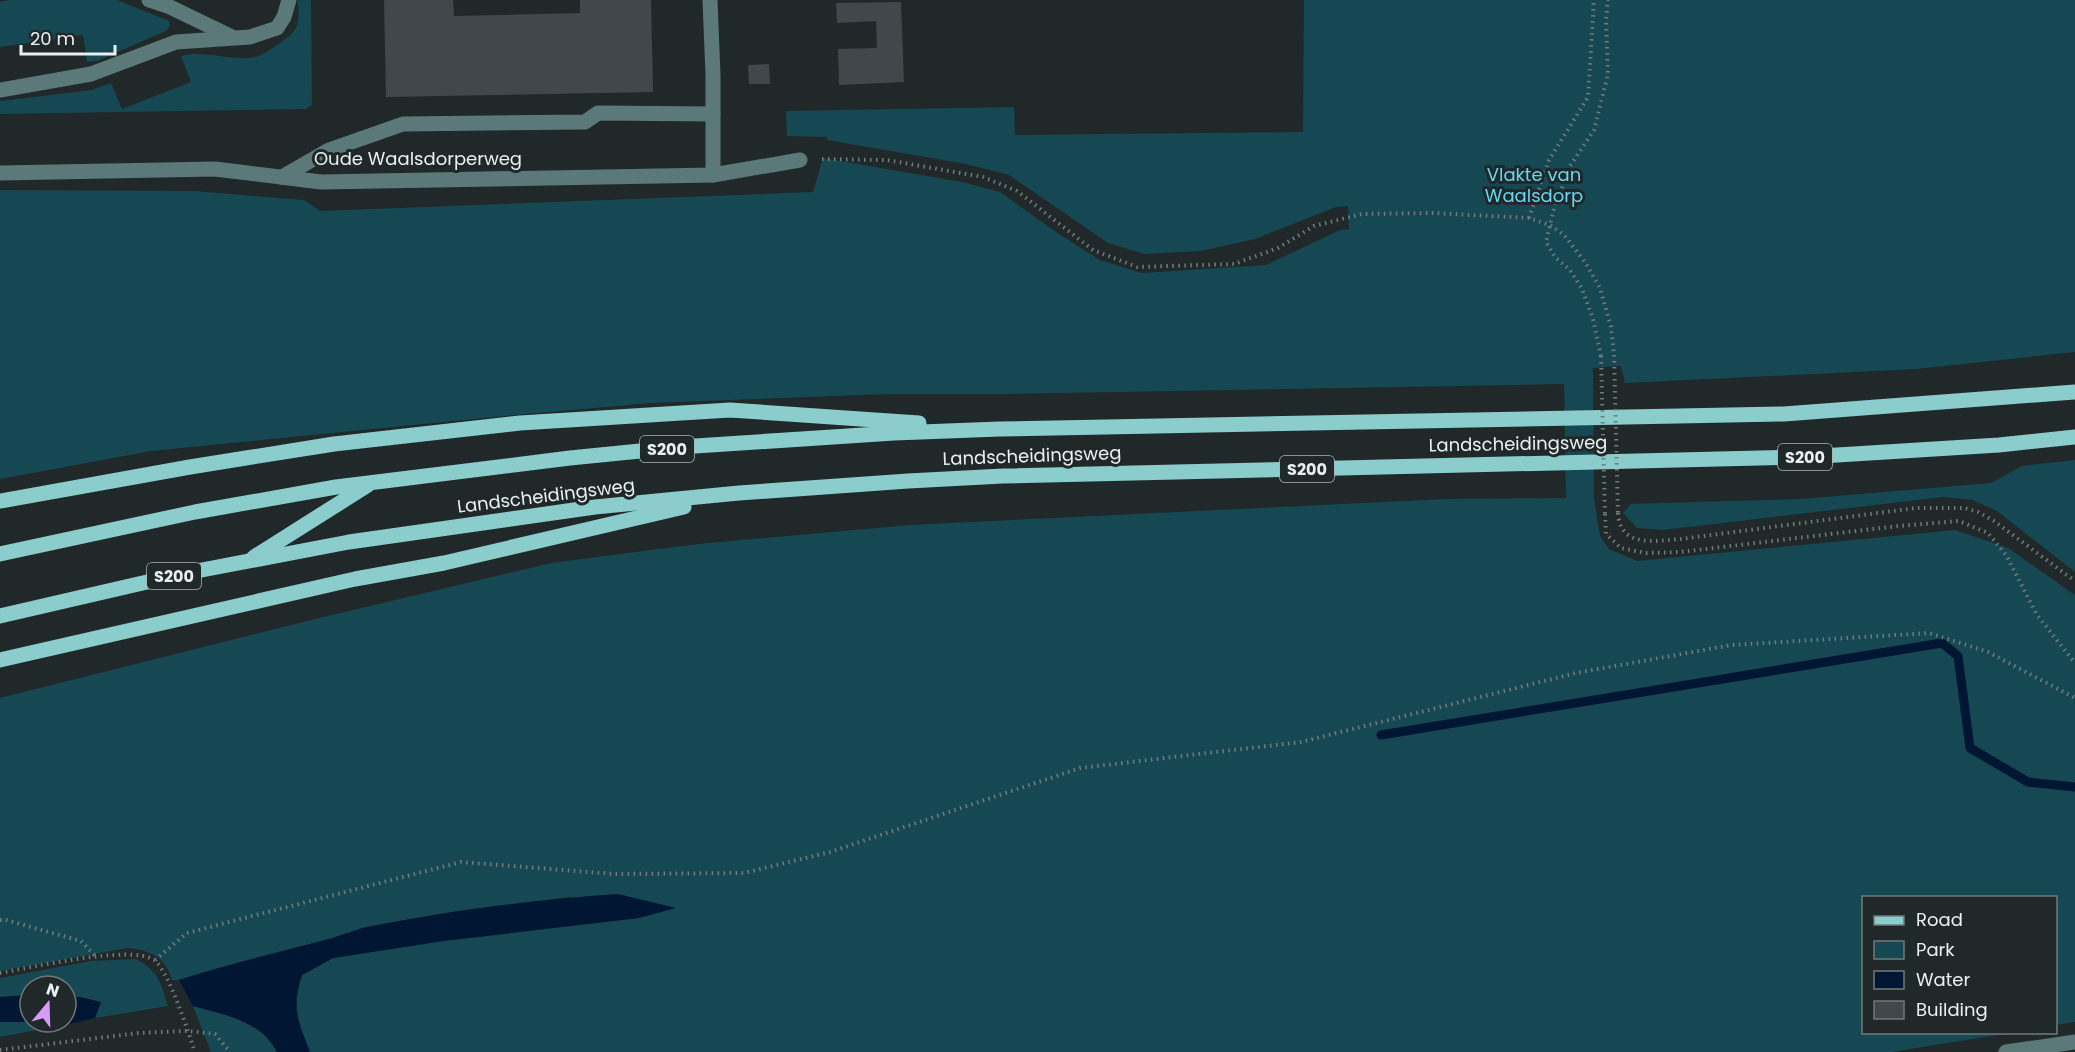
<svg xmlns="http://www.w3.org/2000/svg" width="2075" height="1052" font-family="Poppins,sans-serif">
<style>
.green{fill:#154853}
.water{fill:#001632}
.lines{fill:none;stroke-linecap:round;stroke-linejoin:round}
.stream{stroke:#001632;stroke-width:9}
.building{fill:#41484c}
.path{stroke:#747b7c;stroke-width:4;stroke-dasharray:1.5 4.5;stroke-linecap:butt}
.minor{stroke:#5a7978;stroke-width:15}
.major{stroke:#8acdcc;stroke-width:15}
.path-bridge{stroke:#747b7c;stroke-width:4;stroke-dasharray:1.5 4.5;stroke-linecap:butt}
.labels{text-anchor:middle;stroke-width:6;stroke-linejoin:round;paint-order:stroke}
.shield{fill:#202829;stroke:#adb4b5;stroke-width:1.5}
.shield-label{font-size:16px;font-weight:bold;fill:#eaf0f1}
.street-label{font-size:18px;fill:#eaf0f1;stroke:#202829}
.park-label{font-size:18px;fill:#65d8f1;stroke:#202829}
</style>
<rect width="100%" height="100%" fill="#202829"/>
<!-- green -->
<g class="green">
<path d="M9,0H117L169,21L170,26L166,31L97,61L87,62L83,35L0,47V2Z"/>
<path d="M298,0H311L312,105L306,109L0,114V101L92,90L111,83L122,109L191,82L181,56C203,49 235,62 255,57C264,55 272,48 280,43C300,30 299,23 298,0Z"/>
<path d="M1304,0H2075V352L1916,369L1625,383L1621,366L1593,368L1594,497L1600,536L1609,549L1637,561L1955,530L2008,548L2075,595V1022L2056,1025V898H1864V1032L2011,1033L1891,1052H310C298,1021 291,1009 302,975L333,958L443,941L639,918L569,897L457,911L365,927L329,939L236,963L179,980H172C166,957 149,950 128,948L0,971V698L307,621L551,563L698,544L910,525L1446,499L1566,498L1564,384L1006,394H888L651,403L515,415L151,451L0,479V190L194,191L304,200L320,211L813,192L823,158L962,182L1000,192L1059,234L1100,260L1142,273L1266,265L1340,230L1349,229L1348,206L1336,207L1255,239L1201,251L1144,254L1108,243L1009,175L966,164L827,140V137L787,136L786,111L1014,107L1015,135L1303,132Z"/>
<path d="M2075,460V572L1997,511L1972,500L1943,497L1663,530L1637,528L1623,513L1631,504L1801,499L1991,483L2022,466Z"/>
<path d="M136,959C158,971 161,982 168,1006L95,1018L101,1002L79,997L66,996V986H30V995L0,997V978L91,961Z"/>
<path d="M193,1006C224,1015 261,1020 277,1052H211Z"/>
<path d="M23,1021L64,1025L0,1037V1022Z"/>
</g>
<!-- water -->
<g class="water">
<path d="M618,894L676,908L639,918L443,941L333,958L302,975C291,1008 298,1021 310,1052H277C261,1020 224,1015 193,1006L179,980C227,965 276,953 325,940C339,937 353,930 368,927C450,910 534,900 618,894Z"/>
<path d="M30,995V1022H0V997Z"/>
<path d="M66,996L79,997L101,1002L95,1018L64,1025L31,1022H66Z"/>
</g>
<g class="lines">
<!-- stream -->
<path class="stream" d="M1381,735L1942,643L1958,656L1970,748L2028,782L2075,787"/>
</g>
<!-- building -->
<g class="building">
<path d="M384,0H453L454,16L580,13V0H651L653,92L386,97Z"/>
<path d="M901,2L904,82L839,85L838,49L877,48L876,21L837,23L836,3Z"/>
<path d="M769,64L770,84H749L748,65Z"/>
</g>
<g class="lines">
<!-- path -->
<g class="path">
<path d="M822,159L887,160L983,177L1017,191L1093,250L1137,267L1234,264L1278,248L1314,226L1362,214L1433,213L1529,218L1550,225L1564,235L1585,262L1600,288L1611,327L1614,355"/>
<path d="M1529,218L1549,160L1588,97L1594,0"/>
<path d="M1601,356L1593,319L1582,289L1570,270L1555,257L1546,242L1553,212L1570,166L1594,130L1608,74L1606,20L1608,0"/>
<path d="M1618,513C1620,548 1654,541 1681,539L1916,508H1964L1978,512L1994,521L2075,581"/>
<path d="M1605,514L1606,534L1621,548L1646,553L1680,552L1898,526L1959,521L1988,533L2006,555L2037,615L2075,663"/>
<path d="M0,920H6L81,941L96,957"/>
<path d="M155,960L187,933L461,862L615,874L744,873L830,852L1080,768L1301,742L1576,673L1732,645L1929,633L1988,652L2075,698"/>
<path d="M0,973C29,968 132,944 154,960C169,971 188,1032 195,1052"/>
<path d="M0,1050L139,1033L187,1031L215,1034L230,1052"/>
</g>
<!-- minor -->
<g class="minor">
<path d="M149,0L170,7L232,37"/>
<path d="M710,0L713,75V175"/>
<path d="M0,90L91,74L176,42L250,37L277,28L284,17L289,0"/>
<path d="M0,173L215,169L321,182L713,175L800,160"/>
<path d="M282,177L329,150L403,124L585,122L598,113L713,114"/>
<path d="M2006,1052L2075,1042"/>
</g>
<!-- major -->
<g class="major">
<path d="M0,501L190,467L334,444L520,423L730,410L919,423"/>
<path d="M0,554L195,512L336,487L570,458L680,447L894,433L1000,429L1784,414L2075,392"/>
<path d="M254,557L368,485"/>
<path d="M0,616L186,573L349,542L595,507L739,493L908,481L1003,476L1805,457L1999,445L2075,437"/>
<path d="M0,660L355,579L444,563L684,507"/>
</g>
<!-- path-bridge -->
<g class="path-bridge">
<path d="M1614,355L1618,513"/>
<path d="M1601,356L1605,514"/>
</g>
</g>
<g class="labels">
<!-- shield labels -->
<g class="shield">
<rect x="640" y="436" width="54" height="26" rx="4.5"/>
<rect x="1778" y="444" width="54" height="26" rx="4.5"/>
<rect x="1280" y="456" width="54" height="26" rx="4.5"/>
<rect x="147" y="563" width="54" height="26" rx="4.5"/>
</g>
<g class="shield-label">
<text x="667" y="455">S200</text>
<text x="1805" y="463">S200</text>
<text x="1307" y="475">S200</text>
<text x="174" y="582">S200</text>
</g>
<!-- street labels -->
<g class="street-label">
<text x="418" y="165">Oude Waalsdorperweg</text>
<text transform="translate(1518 444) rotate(-1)" y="6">Landscheidingsweg</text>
<text transform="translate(1032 456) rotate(-2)" y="6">Landscheidingsweg</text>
<text transform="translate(546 496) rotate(-7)" y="6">Landscheidingsweg</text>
</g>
<!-- park labels -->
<g class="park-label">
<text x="1534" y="181">Vlakte van<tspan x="1534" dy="21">Waalsdorp</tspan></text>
</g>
</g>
<!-- legend -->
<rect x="1862" y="896" width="195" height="138" fill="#202829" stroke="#717879" stroke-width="1.5"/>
<rect x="1874" y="916" width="30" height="9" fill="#8acdcc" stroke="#717879" stroke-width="1.5"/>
<text x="1916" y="926" font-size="18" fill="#eaf0f1">Road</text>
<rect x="1874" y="941" width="30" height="18" fill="#154853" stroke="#717879" stroke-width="1.5"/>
<text x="1916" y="956" font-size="18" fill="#eaf0f1">Park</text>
<rect x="1874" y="971" width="30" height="18" fill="#001632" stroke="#717879" stroke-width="1.5"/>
<text x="1916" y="986" font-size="18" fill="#eaf0f1">Water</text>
<rect x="1874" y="1001" width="30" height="18" fill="#41484c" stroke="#717879" stroke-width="1.5"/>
<text x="1916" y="1016" font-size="18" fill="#eaf0f1">Building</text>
<!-- north arrow -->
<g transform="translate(48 1004) rotate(19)"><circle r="28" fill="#202829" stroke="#717879" stroke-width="1.5"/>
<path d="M0-4.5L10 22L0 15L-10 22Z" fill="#d89bf8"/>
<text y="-9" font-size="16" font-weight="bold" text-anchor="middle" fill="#eaf0f1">N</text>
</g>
<!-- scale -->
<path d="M21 45v9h94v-9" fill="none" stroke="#eaf0f1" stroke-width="3"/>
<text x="30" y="45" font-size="18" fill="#eaf0f1" stroke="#202829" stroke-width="4.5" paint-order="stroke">20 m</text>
</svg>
